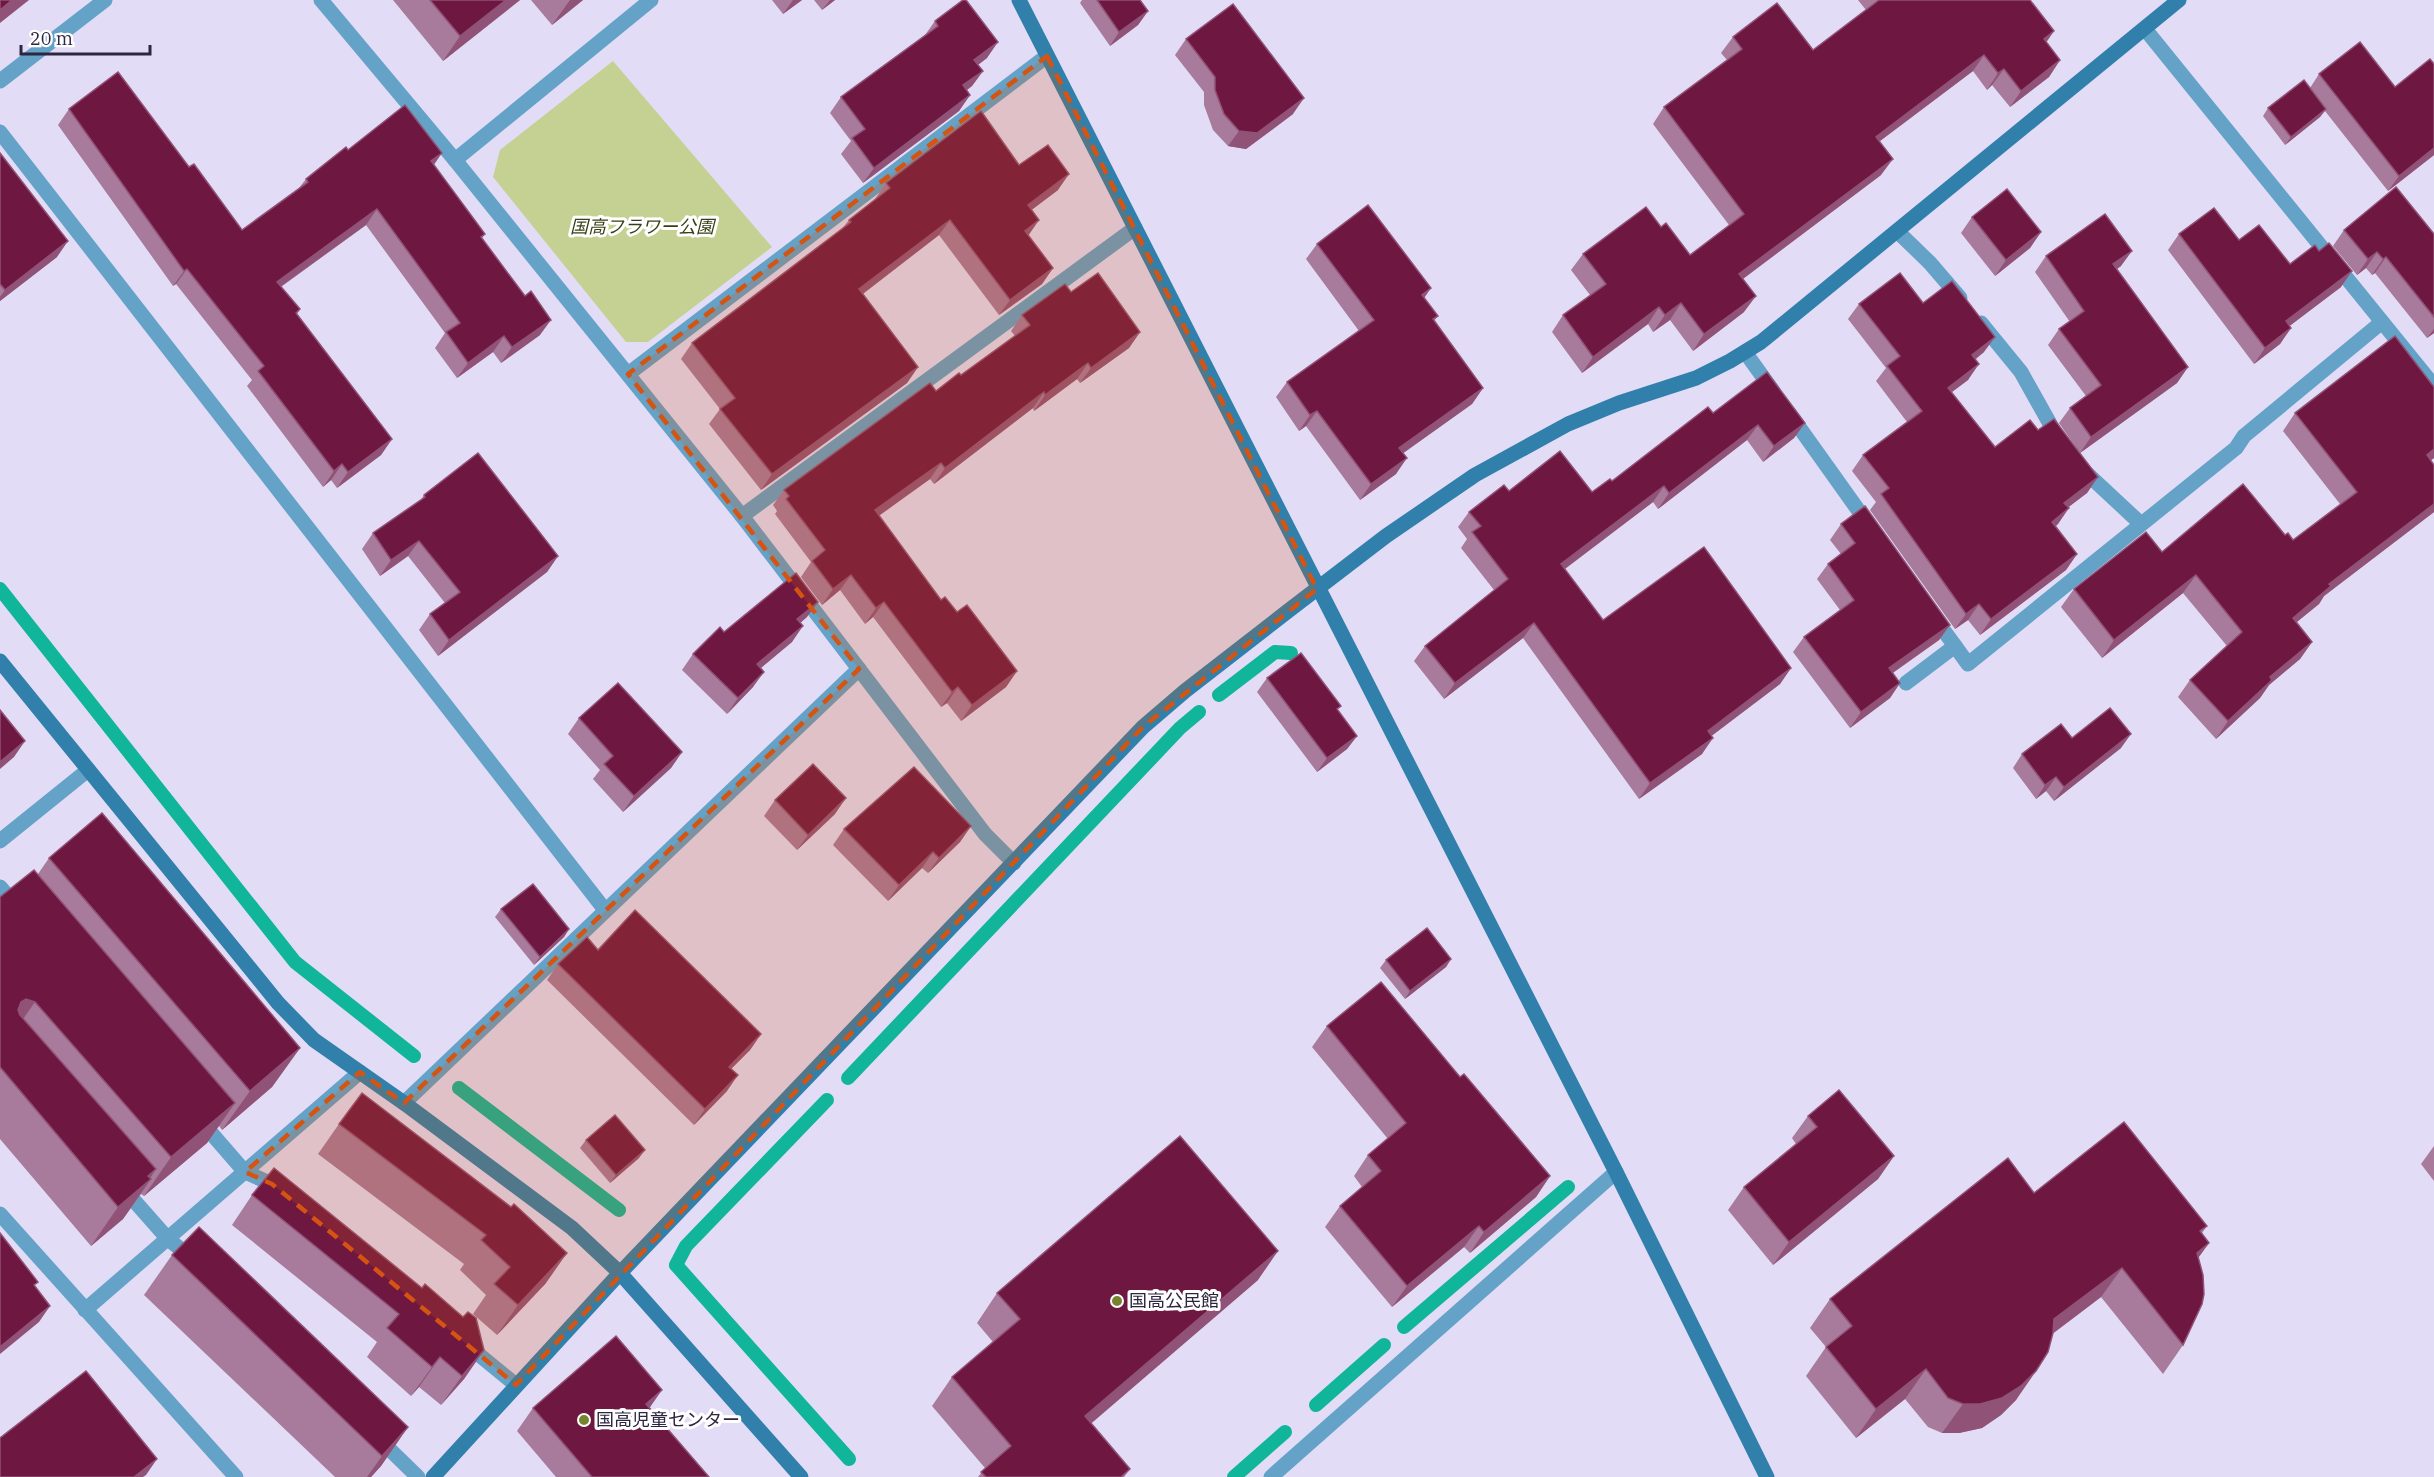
<svg xmlns="http://www.w3.org/2000/svg" width="2434" height="1477" font-family="'IBM Plex Serif','Noto Sans JP',serif">
<style>
.green{fill:#c5d192}
.lines{fill:none;stroke-linecap:round;stroke-linejoin:round}
.stream{stroke:#11b59a;stroke-width:14}
.street{stroke:#64a2c7;stroke-width:15}
.secondary{stroke:#3080ab;stroke-width:15}
.wall{fill:#a87a9c}
.shaded-wall{fill:#915277}
.building{fill:#6e1741;stroke:#915277;stroke-width:1.5}
.marked{fill:#d55411;fill-opacity:0.2;stroke:#d55411;stroke-width:4.5;stroke-dasharray:12 8;stroke-linejoin:round}
.poi-dot{fill:#788330;stroke:#fff;stroke-width:2}
.labels{text-anchor:middle;stroke-width:6;stroke-linejoin:round;paint-order:stroke}
.park-label{font-size:18px;font-style:italic;fill:#393f15;stroke:#fff}
.poi-label{font-size:18px;fill:#2d263f;stroke:#fff;text-anchor:start}
</style>
<rect width="100%" height="100%" fill="#e2dcf6"/>
<!-- green -->
<path class="green" d="M613,61L772,247L648,342H626L493,177L500,150Z"/>
<g class="lines">
<!-- stream -->
<g class="stream">
<path d="M0,589L295,962L414,1056"/>
<path d="M1219,695L1275,652L1291,653"/>
<path d="M848,1078L1180,728L1199,712"/>
<path d="M459,1088L619,1210"/>
<path d="M827,1100L686,1246L676,1265L849,1459"/>
<path d="M1404,1327L1568,1187"/>
<path d="M1316,1405L1384,1345"/>
<path d="M1234,1477L1285,1432"/>
</g>
<!-- street -->
<g class="street">
<path d="M321,0L455,160L742,516L985,834L1014,863"/>
<path d="M2145,29L2434,386"/>
<path d="M0,81L105,0"/>
<path d="M0,132L605,910"/>
<path d="M455,160L651,0"/>
<path d="M1898,232L1930,263L1960,298"/>
<path d="M1981,323L2021,372L2059,440"/>
<path d="M1745,352L1773,391"/>
<path d="M628,374L1047,56"/>
<path d="M1789,413L1871,528"/>
<path d="M2081,468L2140,523"/>
<path d="M742,516L1135,228"/>
<path d="M1955,646L1968,664L2236,448L2244,436L2382,322"/>
<path d="M1906,683L1955,646L1933,616"/>
<path d="M0,841L88,770"/>
<path d="M0,887L18,908"/>
<path d="M404,1103L859,669"/>
<path d="M199,1119L245,1172L272,1184L281,1191"/>
<path d="M123,1188L168,1239L194,1260"/>
<path d="M0,1214L236,1477"/>
<path d="M85,1310L360,1072"/>
<path d="M466,1344L516,1385"/>
<path d="M377,1437L418,1477"/>
<path d="M1271,1477L1616,1172"/>
</g>
<!-- secondary -->
<g class="secondary">
<path d="M1019,0L1616,1172L1767,1477"/>
<path d="M0,661L278,1003L314,1040L404,1103L572,1228L620,1273L801,1477"/>
<path d="M433,1477L620,1273L1143,727L1185,691L1288,611L1386,536L1475,475L1568,424L1619,403L1696,378L1730,361L1761,342L2179,0"/>
</g>
</g>
<!-- wall -->
<g class="wall">
<path d="M393,0H520L443,61Z"/>
<path d="M531,0H583L552,25Z"/>
<path d="M772,0H802L783,14Z"/>
<path d="M814,0H835L822,10Z"/>
<path d="M1082,0H1140L1148,11L1138,25L1110,46L1080,3Z"/>
<path d="M1858,0H2030L2054,31L2046,42L2060,60L2049,77L2010,107L1992,85L1987,90L1973,71L1880,141L1881,175L1743,279L1744,312L1693,351L1670,320L1653,332L1648,324L1582,373L1552,332L1563,315L1590,295L1571,270L1583,254L1661,227L1690,255L1729,225L1653,124L1664,107L1727,60L1721,53L1733,37L1813,50L1866,10Z"/>
<path d="M935,21L987,58L978,65L983,71L972,86L967,90L970,95L959,111L863,183L841,154L851,141L830,113L841,97L925,35Z"/>
<path d="M1186,39L1293,114L1246,149L1228,146L1213,130L1204,105V92L1175,55Z"/>
<path d="M2319,74L2434,155L2388,191L2325,111L2320,117L2285,145L2263,116L2268,108L2310,88Z"/>
<path d="M69,109L189,167L242,230L299,188L306,179L348,150L433,165L485,234L482,238L540,335L501,363L493,352L457,378L435,348L445,333L366,225L281,287L300,309L297,314L392,439L381,455L337,488L331,480L323,487L247,386L252,380L176,284L173,286L58,125Z"/>
<path d="M0,153L57,257L0,301Z"/>
<path d="M1019,165L1058,190L1031,210L1029,236L1053,268L1042,284L999,315L939,235L863,294L918,367L907,383L761,490L709,424L720,409L681,359L692,343L842,229L849,220L875,199L886,183Z"/>
<path d="M1972,217L2041,232L2030,248L1995,276L1961,233Z"/>
<path d="M2344,230L2434,234V333L2427,338L2375,273L2372,275L2366,268L2357,275L2333,246Z"/>
<path d="M2179,234L2239,240L2290,264L2341,287L2289,326L2291,328L2280,344L2254,364L2168,250Z"/>
<path d="M1317,244L1424,297L1438,316L1434,321L1483,388L1472,404L1403,453L1396,474L1360,500L1306,426L1299,431L1276,397L1287,382L1359,331L1306,259Z"/>
<path d="M2046,256L2121,266L2117,269L2188,367L2177,383L2080,453L2059,423L2070,408L2086,396L2048,345L2059,329L2070,322L2035,272Z"/>
<path d="M1071,292L1140,332L1129,348L1080,383L1077,379L1034,411L1033,408L934,484L930,479L879,516L941,600L957,612L1017,671L1006,687L961,721L947,703L941,707L873,617L865,624L840,590L822,605L801,577L811,562L775,514L777,511L773,505L784,490L961,375L1015,336L1011,331L1022,315Z"/>
<path d="M1923,303L1984,352L1976,359L1968,380L1952,392L1995,447L2038,430L2098,477L2087,493L2068,507L2058,524L2056,526L2077,554L2066,570L1980,635L1968,620L1955,629L1870,510L1876,502L1852,471L1863,455L1907,422L1876,381L1886,368L1848,319L1859,304Z"/>
<path d="M1713,413L1805,423L1794,438L1763,462L1747,440L1658,509L1653,502L1565,569L1603,620L1791,668L1780,684L1711,736L1702,754L1639,799L1523,638L1444,699L1414,661L1425,646L1494,590L1461,548L1467,539L1458,527L1469,512L1509,491L1592,492L1612,481Z"/>
<path d="M2295,413L2434,458L2431,460L2434,465V512L2324,596L2319,604L2296,622L2312,642L2300,659L2269,685L2260,698L2216,739L2178,697L2190,680L2227,646L2183,593L2102,658L2061,607L2074,589L2162,552L2285,535L2293,540L2340,504L2283,431Z"/>
<path d="M424,495L558,556L547,572L438,656L419,630L430,614L445,603L408,556L380,576L362,549L373,533L421,500Z"/>
<path d="M1841,524L1950,625L1939,640L1893,673L1900,683L1890,698L1850,728L1793,652L1804,637L1840,610L1817,579L1828,564L1841,554L1830,540Z"/>
<path d="M807,617L800,623L792,642L761,668L753,687L727,714L682,670L693,654L724,632Z"/>
<path d="M1267,678L1338,710L1357,736L1347,749L1317,772L1257,692Z"/>
<path d="M579,718L682,752L671,768L623,812L593,779L600,770L568,734Z"/>
<path d="M2072,738L2121,748L2054,801L2046,791L2036,799L2013,768L2022,754Z"/>
<path d="M775,800L835,814L797,850L764,816Z"/>
<path d="M971,826L960,842L928,873L922,868L888,901L833,845L844,829Z"/>
<path d="M49,858L300,1048L272,1087L222,1130L219,1126L207,1143L144,1196L141,1194L123,1219L91,1246L0,1139V897L38,874Z"/>
<path d="M501,909L569,929L564,937L534,965L495,917Z"/>
<path d="M598,950L761,1034L750,1050L731,1069L727,1091L694,1125L547,980L558,964Z"/>
<path d="M1451,959L1446,967L1405,999L1380,968L1386,960Z"/>
<path d="M1327,1026L1460,1077L1550,1176L1536,1197L1470,1253L1464,1247L1392,1307L1325,1227L1340,1206L1362,1187L1354,1176L1368,1155L1388,1139L1312,1047Z"/>
<path d="M1808,1116L1894,1156L1878,1179L1773,1265L1728,1210L1744,1187L1796,1144L1792,1138Z"/>
<path d="M339,1124L511,1207L546,1283L497,1335L473,1314L486,1295L460,1270L464,1264L318,1154Z"/>
<path d="M586,1140L639,1158L610,1183L580,1148Z"/>
<path d="M2434,1146V1181L2421,1164Z"/>
<path d="M2034,1193L2207,1226L2202,1233L2209,1243L2198,1258L2183,1345L2163,1374L2101,1297L2053,1333L2016,1400L2001,1415L1982,1428L1959,1433H1942L1928,1427L1905,1399L1856,1438L1806,1376L1826,1347L1810,1328L1830,1299Z"/>
<path d="M252,1195L484,1350L464,1379L441,1405L419,1387L411,1396L367,1357L377,1342L232,1225Z"/>
<path d="M172,1255L408,1427L381,1466L371,1477H335L144,1295Z"/>
<path d="M1258,1280L1091,1423L1130,1469L1124,1477H978L985,1468L932,1406L952,1377L993,1342L977,1323L997,1293Z"/>
<path d="M533,1408H650L709,1477H556L517,1431Z"/>
</g>
<!-- shaded-wall -->
<g class="shaded-wall">
<path d="M12,0H29L0,23V10Z"/>
<path d="M506,0H520L443,61L460,36Z"/>
<path d="M570,0H583L552,25Z"/>
<path d="M793,0H802L783,14Z"/>
<path d="M830,0H835L822,10Z"/>
<path d="M1148,11L1138,25L1110,46L1119,32Z"/>
<path d="M2054,31L2043,47L2044,39Z"/>
<path d="M998,42L987,58L963,76L974,60Z"/>
<path d="M1984,55L1973,71L1864,153L1876,137Z"/>
<path d="M2060,60L2049,77L2010,107L2021,91Z"/>
<path d="M2004,69L1992,85L1987,90L1998,73Z"/>
<path d="M983,71L972,86L952,101L963,85Z"/>
<path d="M970,95L959,111L863,183L874,168Z"/>
<path d="M1304,98L1293,114L1246,149L1228,146L1239,131Z"/>
<path d="M2326,109L2320,117L2285,145L2291,137Z"/>
<path d="M2434,148V155L2388,191L2399,176Z"/>
<path d="M442,153L431,169V161Z"/>
<path d="M1893,159L1881,175L1728,290L1739,274Z"/>
<path d="M1069,174L1058,190L1017,221L1028,205Z"/>
<path d="M377,209L366,225L266,297L277,282Z"/>
<path d="M950,220L939,235L848,305L859,289Z"/>
<path d="M1039,220L1028,236L1025,231Z"/>
<path d="M2041,232L2030,248L1995,276L2006,260Z"/>
<path d="M68,241L57,257L0,301V297L5,290Z"/>
<path d="M2132,251L2121,266L2102,279L2113,264Z"/>
<path d="M2377,252L2366,268L2357,275L2368,259Z"/>
<path d="M2386,257L2375,273L2372,275L2383,259Z"/>
<path d="M1053,268L1042,284L999,315L1010,300Z"/>
<path d="M187,269L176,284L173,286L184,271Z"/>
<path d="M2352,271L2341,287L2275,337L2286,321Z"/>
<path d="M1431,288L1420,304L1422,295Z"/>
<path d="M1756,296L1744,312L1693,351L1704,334Z"/>
<path d="M1681,303L1670,320L1653,332L1665,315Z"/>
<path d="M1659,307L1648,324L1582,373L1593,357Z"/>
<path d="M551,320L540,335L501,363L512,347Z"/>
<path d="M2291,328L2280,344L2254,364L2265,348Z"/>
<path d="M2434,329V333L2427,338Z"/>
<path d="M1140,332L1129,348L1080,383L1091,368Z"/>
<path d="M504,336L493,352L457,378L468,363Z"/>
<path d="M1995,337L1984,352L1961,370L1972,355Z"/>
<path d="M1088,363L1077,379L1034,411L1045,395Z"/>
<path d="M1979,364L1968,380L1937,403L1948,388Z"/>
<path d="M918,367L907,383L761,490L772,474Z"/>
<path d="M2188,367L2177,383L2080,453L2091,437Z"/>
<path d="M1483,388L1472,404L1388,464L1399,448Z"/>
<path d="M1044,392L1033,408L934,484L945,468Z"/>
<path d="M1317,411L1306,426L1299,431L1310,415Z"/>
<path d="M1805,423L1794,438L1763,462L1774,446Z"/>
<path d="M1758,425L1747,440L1658,509L1669,493Z"/>
<path d="M392,439L381,455L337,488L348,472Z"/>
<path d="M2434,449V458L2414,473L2427,455Z"/>
<path d="M1407,458L1396,474L1360,500L1371,484Z"/>
<path d="M941,463L930,479L864,526L875,510Z"/>
<path d="M342,464L331,480L323,487L334,471Z"/>
<path d="M2098,477L2087,493L2053,519L2064,503Z"/>
<path d="M1664,486L1653,502L1550,580L1561,564Z"/>
<path d="M2434,504V512L2324,596L2319,604L2280,636L2293,618L2329,584Z"/>
<path d="M2069,508L2058,524L2041,537L2052,522Z"/>
<path d="M419,541L408,556L380,576L391,560Z"/>
<path d="M2077,554L2066,570L1980,635L1991,619Z"/>
<path d="M558,556L547,572L438,656L449,640Z"/>
<path d="M851,575L840,590L822,605L833,589Z"/>
<path d="M2196,575L2183,593L2102,658L2114,640Z"/>
<path d="M818,602L807,617L786,635L797,619Z"/>
<path d="M884,602L873,617L865,624L876,608Z"/>
<path d="M1979,604L1968,620L1955,629L1966,614Z"/>
<path d="M1534,623L1523,638L1444,699L1455,683Z"/>
<path d="M1950,625L1939,640L1878,683L1889,668Z"/>
<path d="M803,626L792,642L746,680L757,664Z"/>
<path d="M2312,642L2300,659L2269,685L2260,698L2216,739L2228,721L2270,677Z"/>
<path d="M1791,668L1780,684L1697,747L1708,731Z"/>
<path d="M1017,671L1006,687L961,721L972,705Z"/>
<path d="M764,672L753,687L727,714L738,698Z"/>
<path d="M1900,683L1890,698L1850,728L1861,712Z"/>
<path d="M958,687L947,703L941,707L952,692Z"/>
<path d="M2131,734L2121,748L2054,801L2064,787Z"/>
<path d="M1357,736L1347,749L1317,772L1327,758Z"/>
<path d="M1713,738L1702,754L1639,799L1650,783Z"/>
<path d="M25,741L14,757L0,769V762Z"/>
<path d="M682,752L671,768L623,812L634,796Z"/>
<path d="M2056,777L2046,791L2036,799L2045,785Z"/>
<path d="M846,798L835,814L797,850L808,835Z"/>
<path d="M971,826L960,842L928,873L939,858Z"/>
<path d="M933,852L922,868L888,901L899,885Z"/>
<path d="M569,929L564,937L534,965L540,957Z"/>
<path d="M1451,959L1446,967L1405,999L1410,991Z"/>
<path d="M26,999L35,1002L7,1042L21,1002Z"/>
<path d="M761,1034L750,1050L718,1082L729,1067Z"/>
<path d="M300,1048L272,1087L222,1130L250,1091Z"/>
<path d="M738,1075L727,1091L694,1125L705,1109Z"/>
<path d="M235,1103L207,1143L144,1196L171,1157Z"/>
<path d="M645,1150L639,1158L610,1183L616,1175Z"/>
<path d="M1894,1156L1878,1179L1773,1265L1789,1242Z"/>
<path d="M156,1169L147,1183L151,1179L123,1219L91,1246L118,1207L148,1176Z"/>
<path d="M1550,1176L1536,1197L1470,1253L1484,1232Z"/>
<path d="M1479,1226L1464,1247L1392,1307L1407,1286Z"/>
<path d="M2209,1243L2188,1272L2197,1253Z"/>
<path d="M1278,1251L1258,1280L1065,1446L1085,1416Z"/>
<path d="M567,1253L546,1283L497,1335L518,1305Z"/>
<path d="M2122,1268L2101,1297L2034,1348L2054,1319Z"/>
<path d="M50,1306L39,1322L0,1354V1347Z"/>
<path d="M484,1350L464,1379L441,1405L462,1376Z"/>
<path d="M440,1357L419,1387L411,1396L432,1367Z"/>
<path d="M1926,1369L1905,1399L1856,1438L1876,1409Z"/>
<path d="M2036,1371L2016,1400L2001,1415L1982,1428L1959,1433H1942L1963,1404Z"/>
<path d="M662,1390L646,1413V1404Z"/>
<path d="M408,1427L381,1466L371,1477H367L382,1456Z"/>
<path d="M157,1459L146,1475L143,1477H134Z"/>
</g>
<!-- building -->
<g class="building">
<path d="M0,0H12L0,10Z"/>
<path d="M430,0H506L460,36Z"/>
<path d="M963,0H966L998,42L974,60L983,71L963,85L970,95L874,168L852,138L865,129L841,97L938,26L935,21Z"/>
<path d="M1097,0H1140L1148,11L1119,32Z"/>
<path d="M1879,0H2030L2054,31L2044,39L2060,60L2021,91L2004,69L1998,73L1984,55L1876,137L1893,159L1739,274L1756,296L1704,334L1681,303L1665,315L1659,307L1593,357L1563,315L1606,284L1583,254L1646,207L1661,227L1666,223L1690,255L1744,214L1664,107L1742,49L1733,37L1777,3L1813,50Z"/>
<path d="M1233,4L1304,98L1257,133L1239,131L1224,114L1215,90V77L1186,39Z"/>
<path d="M2360,42L2395,87L2430,59L2434,64V148L2399,176L2319,74Z"/>
<path d="M118,72L189,167L194,164L242,230L308,182L306,179L346,147L348,150L405,105L442,153L431,161L485,234L481,237L525,296L531,291L551,320L512,347L504,336L468,363L446,332L460,323L377,209L277,282L300,309L296,313L392,439L348,472L342,464L334,471L258,371L264,366L187,269L184,271L69,109Z"/>
<path d="M2304,80L2326,109L2291,137L2268,108Z"/>
<path d="M981,111L1019,165L1048,145L1069,174L1028,205L1039,220L1025,231L1053,268L1010,300L950,220L859,289L918,367L772,474L720,409L735,398L692,343L851,222L849,220L890,188L886,183Z"/>
<path d="M0,153L68,241L5,290L0,284Z"/>
<path d="M2396,187L2434,234V317L2386,257L2383,259L2377,252L2368,259L2344,230Z"/>
<path d="M2007,189L2041,232L2006,260L1972,217Z"/>
<path d="M1368,205L1431,288L1422,295L1438,316L1433,319L1483,388L1399,448L1407,458L1371,484L1317,411L1310,415L1287,382L1374,320L1317,244Z"/>
<path d="M2214,208L2239,240L2259,225L2290,264L2315,245L2319,251L2329,243L2352,271L2286,321L2291,328L2265,348L2179,234Z"/>
<path d="M2105,214L2132,251L2113,264L2188,367L2091,437L2070,408L2101,385L2059,329L2084,311L2046,256Z"/>
<path d="M1098,273L1140,332L1091,368L1088,363L1045,395L1044,392L945,468L941,463L875,510L941,600L945,597L957,612L967,605L1017,671L972,705L958,687L952,692L884,602L876,608L851,575L833,589L812,561L825,550L786,499L789,496L784,490L930,383L936,391L959,373L961,375L1030,325L1022,315L1065,284L1071,292Z"/>
<path d="M1900,273L1923,303L1952,281L1995,337L1972,355L1979,364L1948,388L1995,447L2030,420L2038,430L2054,419L2098,477L2064,503L2069,508L2052,522L2077,554L1991,619L1979,604L1966,614L1881,494L1889,488L1863,455L1922,411L1887,366L1900,356L1859,304Z"/>
<path d="M2395,336L2434,387V449L2427,455L2434,465V504L2329,584L2331,586L2293,618L2312,642L2270,677L2272,680L2228,721L2190,680L2242,632L2196,575L2114,640L2074,589L2146,532L2162,552L2243,484L2285,535L2288,533L2293,540L2357,492L2295,413Z"/>
<path d="M1767,372L1805,423L1774,446L1758,425L1669,493L1664,486L1561,564L1603,620L1704,547L1791,668L1708,731L1713,738L1650,783L1534,623L1455,683L1425,646L1508,579L1472,532L1481,526L1469,512L1504,485L1509,491L1560,451L1592,492L1610,479L1612,481L1708,407L1713,413Z"/>
<path d="M478,453L558,556L449,640L430,614L460,592L419,541L391,560L373,533L425,497L424,495Z"/>
<path d="M1865,506L1950,625L1889,668L1900,683L1861,712L1804,637L1854,600L1828,564L1855,543L1841,524Z"/>
<path d="M796,573L818,602L797,619L803,626L757,664L764,672L738,698L693,654L720,627L724,632Z"/>
<path d="M1301,653L1341,706L1337,709L1357,736L1327,758L1267,678Z"/>
<path d="M618,683L682,752L634,796L604,764L613,756L579,718Z"/>
<path d="M2110,708L2131,734L2064,787L2056,777L2045,785L2022,754L2061,724L2072,738Z"/>
<path d="M0,710L25,741L0,762Z"/>
<path d="M813,764L846,798L808,835L775,800Z"/>
<path d="M914,767L971,826L939,858L933,852L899,885L844,829Z"/>
<path d="M102,813L300,1048L250,1091L49,858Z"/>
<path d="M34,870L235,1103L171,1157L35,1002L26,999L21,1002L18,1010L20,1015L156,1169L148,1176L151,1179L118,1207L0,1067V897Z"/>
<path d="M533,884L569,929L540,957L501,909Z"/>
<path d="M635,910L761,1034L729,1067L738,1075L705,1109L558,964L587,937L598,950Z"/>
<path d="M1427,928L1451,959L1410,991L1386,960Z"/>
<path d="M1381,982L1460,1077L1464,1074L1550,1176L1484,1232L1479,1226L1407,1286L1340,1206L1381,1171L1368,1155L1406,1123L1327,1026Z"/>
<path d="M1839,1090L1894,1156L1789,1242L1744,1187L1817,1127L1808,1116Z"/>
<path d="M362,1093L511,1207L514,1204L567,1253L518,1305L494,1284L510,1267L481,1240L486,1235L339,1124Z"/>
<path d="M615,1115L645,1150L616,1175L586,1140Z"/>
<path d="M2124,1122L2207,1226L2200,1231L2209,1243L2197,1253L2203,1275L2204,1294L2202,1304L2183,1345L2122,1268L2054,1319L2053,1333L2048,1352L2036,1371L2021,1386L2002,1398L1980,1404H1963L1948,1398L1926,1369L1876,1409L1826,1347L1852,1326L1830,1299L2008,1158L2034,1193Z"/>
<path d="M1180,1136L1278,1251L1085,1416L1130,1469L1121,1477H986L981,1472L1011,1446L952,1377L1020,1319L997,1293Z"/>
<path d="M274,1168L422,1288L425,1284L463,1317L468,1312L476,1318L484,1350L462,1376L440,1357L432,1367L387,1328L399,1314L252,1195Z"/>
<path d="M199,1227L408,1427L382,1456L172,1255Z"/>
<path d="M0,1233L38,1282L34,1285L50,1306L0,1347Z"/>
<path d="M616,1336L662,1390L646,1404L709,1477H592L533,1408Z"/>
<path d="M86,1371L157,1459L134,1477H0V1438Z"/>
</g>
<!-- marked area -->
<path class="marked" d="M1047,56L1317,589L1143,727L516,1385L272,1184L245,1172L360,1072L404,1103L859,669L628,374Z"/>
<!-- markers -->
<g class="poi-dot">
<circle cx="1117" cy="1301" r="6"/>
<circle cx="584" cy="1420" r="6"/>
</g>
<g class="labels">
<!-- park labels -->
<g class="park-label">
<text x="642" y="233">国高フラワー公園</text>
</g>
<!-- poi labels -->
<g class="poi-label">
<text x="1129" y="1307">国高公民館</text>
<text x="596" y="1426">国高児童センター</text>
</g>
</g>
<!-- scale -->
<path d="M21 45v9h129v-9" fill="none" stroke="#2d263f" stroke-width="3"/>
<text x="30" y="45" font-size="18" fill="#2d263f" stroke="#ffffff" stroke-width="4.5" paint-order="stroke">20 m</text>
</svg>
